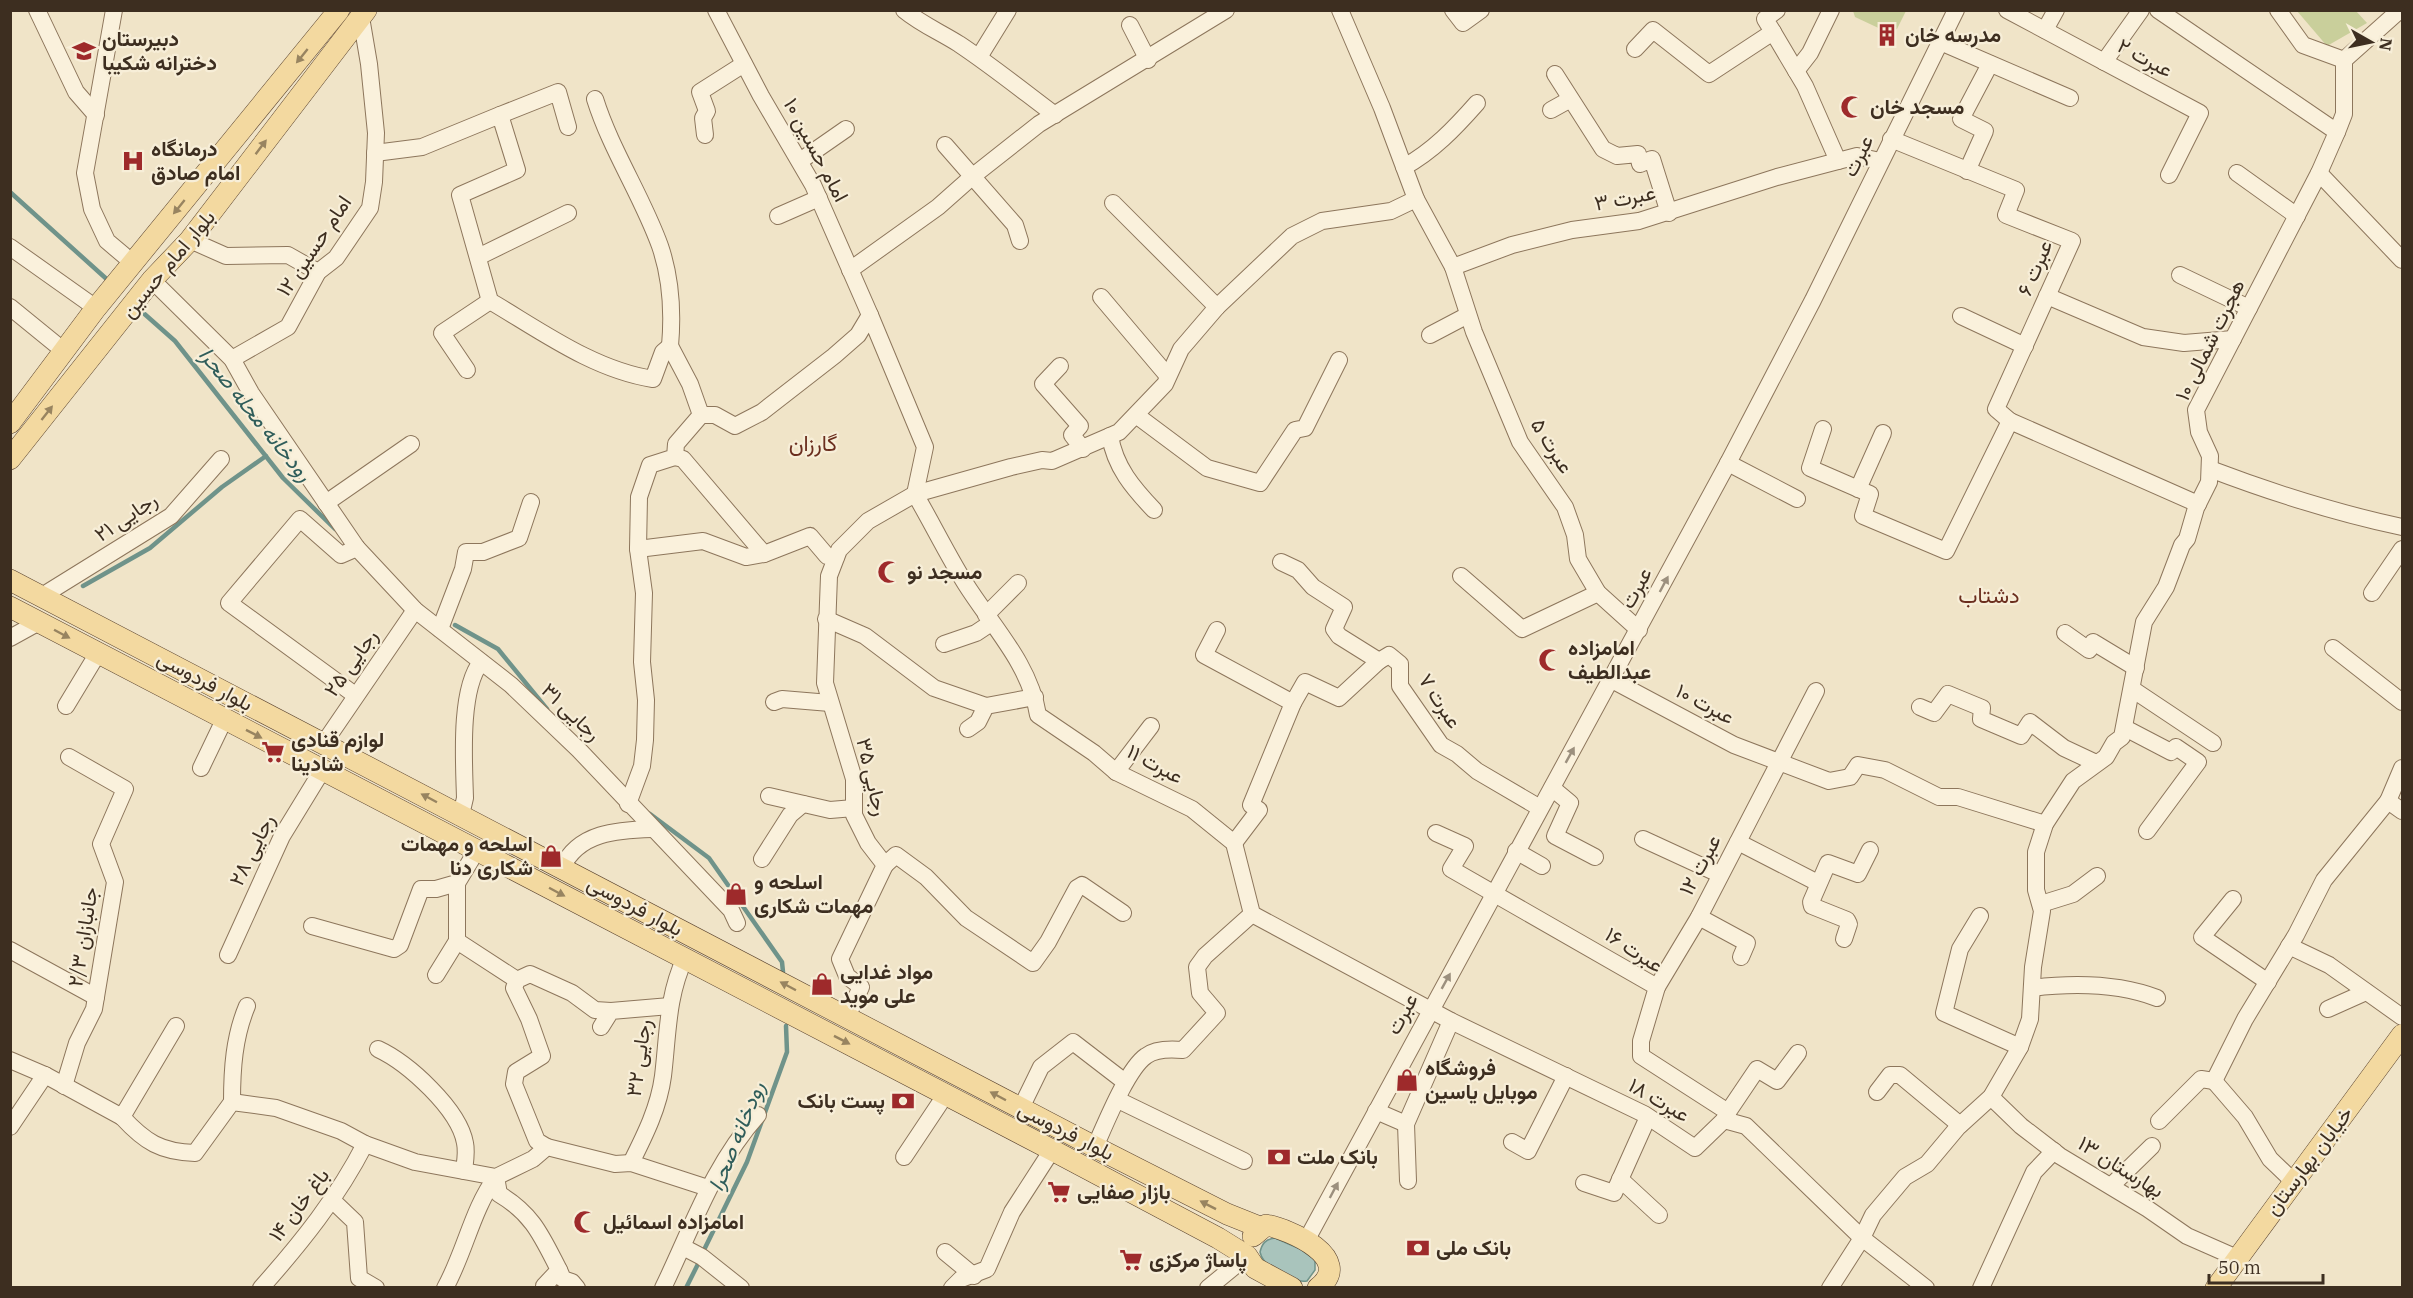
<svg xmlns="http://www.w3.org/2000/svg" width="2413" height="1298" font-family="'IBM Plex Serif',Vazirmatn,serif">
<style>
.green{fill:#c9cf9b}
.water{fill:#a9c4bc;stroke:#6f938a;stroke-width:1.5}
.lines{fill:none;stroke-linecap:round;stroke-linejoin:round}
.stream{stroke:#6f938a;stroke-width:4.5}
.minor-casing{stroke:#8d765c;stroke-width:18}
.major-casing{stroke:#5b4430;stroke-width:22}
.minor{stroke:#faf1dc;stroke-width:16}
.major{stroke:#f3d9a0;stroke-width:21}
.oneway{fill:#988460}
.oneway2{fill:#9c907e}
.labels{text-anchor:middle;stroke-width:4.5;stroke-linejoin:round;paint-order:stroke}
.poi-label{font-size:21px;font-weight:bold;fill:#3d2e20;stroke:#f7eed8;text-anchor:start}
.street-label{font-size:21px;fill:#3d2e20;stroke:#f7eed8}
.water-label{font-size:22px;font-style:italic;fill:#2f5d5a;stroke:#f7eed8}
.neighbourhood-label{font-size:22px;fill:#6b2e1e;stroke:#f7eed8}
</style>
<rect width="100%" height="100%" fill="#f0e4c8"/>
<!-- green -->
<g class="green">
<path d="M1853,11V10L1906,11L1897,29L1887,32L1855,17Z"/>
<path d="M2297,11H2356L2367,23L2327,46Z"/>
</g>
<!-- water -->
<path class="water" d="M1275,1238L1300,1249L1315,1260V1270L1307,1281C1292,1283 1263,1267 1260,1252C1262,1244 1265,1239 1275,1238Z"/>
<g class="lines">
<!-- stream -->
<g class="stream">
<path d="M10,192L111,283"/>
<path d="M140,310L175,341L283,478L335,529"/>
<path d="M83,586L150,548L222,487L266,456"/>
<path d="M455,625L498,649L547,709"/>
<path d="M650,814L709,858L782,962L783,972"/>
<path d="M703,1252L747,1162L787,1052L786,1026"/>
<path d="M686,1288L700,1260"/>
</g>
<!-- minor casing -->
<g class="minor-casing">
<g id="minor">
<path d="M37,10L76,92L96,115"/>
<path d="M114,10L85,173L92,209L107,241L133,263"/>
<path d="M716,10L761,96L813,185L870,315"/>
<path d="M904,10C921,24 940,32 959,44C992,66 1023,91 1055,115"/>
<path d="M1340,10L1382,108L1416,199L1453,267L1512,245L1572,230L1639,221L1777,177L1857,156L1880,161"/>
<path d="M1453,10L1463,23L1481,10"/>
<path d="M2007,10L2200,113L2169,175"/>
<path d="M2158,10L2337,132"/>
<path d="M2278,10L2303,45L2344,60"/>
<path d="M1130,25L1148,60"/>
<path d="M2045,30L2056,10"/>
<path d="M1773,32L1765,19L1777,10"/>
<path d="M1938,41L2070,98"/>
<path d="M1635,49L1653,30L1709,74L1773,32L1805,86L1838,161"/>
<path d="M979,57L1008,10"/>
<path d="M2104,62L2141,10"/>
<path d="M1796,71L1810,53L1831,10"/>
<path d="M1555,74L1603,149L1617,156L1638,154L1640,164L1652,159L1669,213"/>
<path d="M595,99C611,150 642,196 660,246C671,278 673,312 670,346"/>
<path d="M1551,110L1569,100"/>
<path d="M500,115L558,92L568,127"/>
<path d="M705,135L703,118L707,111L700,92L744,64"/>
<path d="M1891,139L2016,190L2006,215L2072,241L1996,409L2010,421"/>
<path d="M945,145L1015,225L1020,241"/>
<path d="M375,153L422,147L500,115L517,170L460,195L490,301C541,331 594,370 653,379L663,352L670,346L690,384L701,415L676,444L675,457L650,465L639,497L638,549L644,593L642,662L646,700L645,740L642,766L628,804"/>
<path d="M800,161L846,129"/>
<path d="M1404,167C1433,151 1455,128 1477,103"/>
<path d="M1967,171L1985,131L1961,119L1990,64"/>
<path d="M2237,173L2297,216"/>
<path d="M2319,173L2402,260"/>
<path d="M1113,203L1217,307"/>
<path d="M778,216L819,198"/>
<path d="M190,240L226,256L288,255L318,272"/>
<path d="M10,247L96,308"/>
<path d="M478,257L568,213"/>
<path d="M1453,267L1474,332L1520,442L1565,507L1575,535L1578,559L1598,593L1639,630"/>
<path d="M850,270L938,207L973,176L1039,124L1226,10"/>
<path d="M2180,275L2249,308"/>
<path d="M152,280L232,359L251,393L357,548L415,610L511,685L579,750L731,910L737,923"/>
<path d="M2047,296L2143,337L2184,343L2233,339"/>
<path d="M1101,297L1167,375"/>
<path d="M10,307L64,351"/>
<path d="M1961,316L2025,346"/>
<path d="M1430,335L1468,315"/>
<path d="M232,359L288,327L318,272L336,258L370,208L374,182L376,133L369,64L361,17"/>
<path d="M1060,366L1043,384L1080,426L1072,435L1083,449"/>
<path d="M467,370L442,333L490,301"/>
<path d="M701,415H715L735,426L762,412L834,356L858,335L870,315L925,447L915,494"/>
<path d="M1136,415L1207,468L1260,483L1295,430L1305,428L1339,360"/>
<path d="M1823,429L1810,468L1870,494L1863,516L1946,551L2010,421L2198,504"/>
<path d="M1110,436C1115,467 1133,488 1154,510"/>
<path d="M675,457L683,459L764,554"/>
<path d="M1728,463L1797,499"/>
<path d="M2210,469C2273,493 2336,513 2402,527"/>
<path d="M1858,489L1883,433"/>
<path d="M915,494C932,523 947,554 965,583C992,626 1030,664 1038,715L1094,753L1116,772L1192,809L1234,843L1252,914L1451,1021L1644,1114L1695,1148L1724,1120L1746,1126L1862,1238L1926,1288"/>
<path d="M326,503L411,444"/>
<path d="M638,549L703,541L746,557L764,554L810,536L827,556L836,557"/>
<path d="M1281,562L1298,570L1313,587L1344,607L1334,629L1339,636L1379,661L1339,698L1305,682L1293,703"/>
<path d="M1461,576L1522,629L1598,593"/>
<path d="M2372,593L2402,549"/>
<path d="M42,596L171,516L221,459"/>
<path d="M986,615L1018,583"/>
<path d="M826,619L865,636L934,688L986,706"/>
<path d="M440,629L463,569L466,552H483L519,538L531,502"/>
<path d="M1217,630L1204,655L1293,703L1251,805L1259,810L1234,843"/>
<path d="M2065,633L2089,650L2093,642L2136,668"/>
<path d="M10,638L39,622"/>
<path d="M944,644L976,633L991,623"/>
<path d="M2333,648L2402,702"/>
<path d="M1379,661L1389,655L1400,664V686L1441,745L1457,754L1477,771L1540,808"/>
<path d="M1612,680L1734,745L1829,781L1850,777L1858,765L1885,770L1939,797H1958L2045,824"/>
<path d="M2132,689L2213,743"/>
<path d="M355,695L229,603L300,519L341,555L357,548"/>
<path d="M774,702L782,699L830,703"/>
<path d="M66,706L98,653"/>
<path d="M1920,707L1934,713L1948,694L1982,708L1981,719L2021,736L2030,722L2064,748L2096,763"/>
<path d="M2125,728L2171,752L2176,747L2198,762L2147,831"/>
<path d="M968,729L978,722L986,706L1035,697"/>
<path d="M324,743L415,610"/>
<path d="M201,768L225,718"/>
<path d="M1116,772L1151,726"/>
<path d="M1552,788L1570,803L1555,836L1595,857"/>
<path d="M769,796L830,810L854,808"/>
<path d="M2388,801L2402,811"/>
<path d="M461,815L465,798C464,762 459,690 481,662"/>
<path d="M1436,833L1465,846L1451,869L1657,987L1641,1041V1056L1728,1112L1724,1120"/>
<path d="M1643,839L1719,874"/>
<path d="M1738,842L1818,883"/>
<path d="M1516,851L1542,866"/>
<path d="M762,859L790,815L803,804"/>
<path d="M885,865L896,855L926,877L966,918L1033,963L1048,942L1077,888L1082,885L1123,913"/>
<path d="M562,868C578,832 618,830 652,829"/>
<path d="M2233,899L2202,937L2268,982"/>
<path d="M2041,904L2073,894L2097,876"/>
<path d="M1980,916L1960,949L1944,1013L2020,1047"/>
<path d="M1699,917L1747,943L1741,957"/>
<path d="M312,926L394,949L400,945L421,889H436L457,883"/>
<path d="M1844,939L1849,924L1847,920L1812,906L1811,902L1828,863L1858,874L1870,850"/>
<path d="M457,941L517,980"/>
<path d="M2289,946L2329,965L2402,1017"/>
<path d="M10,950L96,997"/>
<path d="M228,955L282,836L323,769"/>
<path d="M436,975L457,941V883L477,850"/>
<path d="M1657,987L1699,917L1816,691"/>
<path d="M2032,988C2073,983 2117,983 2157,998"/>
<path d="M2328,1009L2366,992"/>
<path d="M847,1017L861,987L847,976L840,959L885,865L868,843L854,815V779L825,683L829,576L839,550L868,521L915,494L1011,467L1042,460L1052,461L1119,432L1165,384L1181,349L1217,307L1292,236L1322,221L1391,211L1416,199"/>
<path d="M601,1027L611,1011L670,1006"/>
<path d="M378,1049C408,1063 459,1109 465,1143C467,1152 465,1162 464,1171"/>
<path d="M10,1060L45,1075L122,1117L176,1026"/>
<path d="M2214,1081L2245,1019L2296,935L2324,880L2388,801L2402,768"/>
<path d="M2214,1081L2245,1117L2270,1159L2294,1182"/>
<path d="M64,1086L77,1043L94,1009L115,882L101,844L125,789L69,757"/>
<path d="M1877,1092L1890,1075H1900L1960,1125"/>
<path d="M1991,1097L2021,1126L2060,1156L2148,1209L2187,1236L2237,1258"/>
<path d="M1118,1100L1244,1161"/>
<path d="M232,1102C232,1069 234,1037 247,1006"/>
<path d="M1021,1108L1041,1067L1073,1042L1125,1082"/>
<path d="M1376,1111L1406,1124"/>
<path d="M1728,1112L1757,1069L1777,1081L1798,1053"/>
<path d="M122,1117C145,1142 161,1152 195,1153L232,1102L276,1108L341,1131L365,1144L415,1162L496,1177L533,1159L547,1147L615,1164L631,1163L708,1188"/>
<path d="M2159,1121L2201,1079L2214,1081"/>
<path d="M10,1127L45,1075"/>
<path d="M1512,1142L1528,1151L1566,1076"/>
<path d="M547,1147L537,1141L514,1084L516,1072L542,1056L529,1019L514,988L517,980L530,974L572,993L595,1010L611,1011"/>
<path d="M1095,1147C1105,1125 1127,1069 1146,1056C1155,1049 1172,1049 1183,1050L1217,1013L1200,993L1197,967L1205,956L1252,914"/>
<path d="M904,1157L946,1094"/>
<path d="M631,1163C645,1135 659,1107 663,1076C668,1035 667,996 685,958"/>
<path d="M496,1177L499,1194C533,1214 542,1237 559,1270L544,1286"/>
<path d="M1620,1179L1659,1215"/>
<path d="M1408,1181L1406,1124L1451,1021"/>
<path d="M1584,1183L1614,1193L1648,1117"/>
<path d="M2111,1186L2152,1146"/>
<path d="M332,1200L355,1222L359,1278L376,1288"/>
<path d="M1306,1241L1728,463L1813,300L1956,10"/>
<path d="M683,1247L702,1257L741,1288"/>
<path d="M945,1252L974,1276"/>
<path d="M559,1270L563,1279L572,1282L577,1288"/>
<path d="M261,1288C301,1243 338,1197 365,1144"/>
<path d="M445,1288C465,1252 472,1210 496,1177"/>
<path d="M663,1288C692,1228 713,1165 758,1115"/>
<path d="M952,1288L961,1279L987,1269L1012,1212L1052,1150"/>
<path d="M1208,1288L1247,1256"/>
<path d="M1830,1288L1862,1238L1873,1215L1905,1177L1927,1164L1958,1127L1991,1097L2020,1047L2030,1019L2033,967L2042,911L2036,890V852L2045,824L2073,781L2106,757L2114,743L2122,737L2144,622L2166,587L2182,545L2187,539L2196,508L2209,482L2210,456L2199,432L2196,410L2319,173L2337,132L2344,114V60L2400,10"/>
<path d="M1981,1288L2034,1172L2054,1151"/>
</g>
</g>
<!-- major casing -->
<g class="major-casing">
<g id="major">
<path d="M10,423L96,308L339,10"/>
<path d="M10,459L152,280L190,240L366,10"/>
<path d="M10,580L1095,1147L1227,1214L1262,1228"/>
<path d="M10,607L1052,1150L1218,1238L1247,1256L1255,1268L1292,1288"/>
<path d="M1253,1236L1266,1225C1289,1229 1356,1258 1318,1288"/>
<path d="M2216,1288L2402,1035"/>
</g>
</g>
<!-- minor -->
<use href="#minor" class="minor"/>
<!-- major -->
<use href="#major" class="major"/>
</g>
<!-- one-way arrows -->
<defs><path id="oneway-solid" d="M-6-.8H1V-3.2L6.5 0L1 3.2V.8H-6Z" transform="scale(1.5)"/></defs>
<g class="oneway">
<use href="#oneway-solid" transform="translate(302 56) rotate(129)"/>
<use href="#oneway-solid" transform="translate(261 147) rotate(-53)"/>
<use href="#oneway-solid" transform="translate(179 207) rotate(129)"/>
<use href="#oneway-solid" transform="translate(47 413) rotate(-52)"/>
<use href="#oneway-solid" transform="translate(62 634) rotate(28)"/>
<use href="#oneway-solid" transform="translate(254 734) rotate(27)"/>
<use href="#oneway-solid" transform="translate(429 798) rotate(-152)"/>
<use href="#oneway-solid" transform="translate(557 892) rotate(28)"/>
<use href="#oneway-solid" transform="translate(788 986) rotate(-152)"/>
<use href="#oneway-solid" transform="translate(842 1040) rotate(27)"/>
<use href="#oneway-solid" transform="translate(998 1096) rotate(-152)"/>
<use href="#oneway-solid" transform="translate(1208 1205) rotate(-153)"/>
</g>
<g class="oneway2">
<use href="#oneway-solid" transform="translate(1664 584) rotate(-62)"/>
<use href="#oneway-solid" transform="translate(1570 755) rotate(-61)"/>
<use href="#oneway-solid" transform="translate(1446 981) rotate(-61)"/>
<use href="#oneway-solid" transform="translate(1334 1190) rotate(-62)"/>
</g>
<!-- icons -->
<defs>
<g id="building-bare" transform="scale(1.8)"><path d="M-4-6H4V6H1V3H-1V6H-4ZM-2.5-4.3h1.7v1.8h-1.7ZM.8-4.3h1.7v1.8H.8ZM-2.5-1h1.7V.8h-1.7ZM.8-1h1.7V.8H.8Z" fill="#9e2a2b" stroke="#f7eed8" stroke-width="2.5" paint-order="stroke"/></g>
<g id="school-bare" transform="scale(1.8)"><path d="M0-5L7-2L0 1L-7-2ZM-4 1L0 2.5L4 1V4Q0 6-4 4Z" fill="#9e2a2b" stroke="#f7eed8" stroke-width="2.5" paint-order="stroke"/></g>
<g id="mosque-bare" transform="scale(1.8)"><path d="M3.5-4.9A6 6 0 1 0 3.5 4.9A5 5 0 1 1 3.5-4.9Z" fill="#9e2a2b" stroke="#f7eed8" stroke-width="2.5" paint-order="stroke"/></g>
<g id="hospital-bare" transform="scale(1.8)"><path d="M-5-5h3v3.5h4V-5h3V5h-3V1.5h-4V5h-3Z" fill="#9e2a2b" stroke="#f7eed8" stroke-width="2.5" paint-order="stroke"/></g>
<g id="supermarket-bare" transform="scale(1.8)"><path d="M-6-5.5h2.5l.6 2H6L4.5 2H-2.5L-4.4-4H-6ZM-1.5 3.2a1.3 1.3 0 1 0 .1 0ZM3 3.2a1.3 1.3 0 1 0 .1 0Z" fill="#9e2a2b" stroke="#f7eed8" stroke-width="2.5" paint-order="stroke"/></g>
<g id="shop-bare" transform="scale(1.8)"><path d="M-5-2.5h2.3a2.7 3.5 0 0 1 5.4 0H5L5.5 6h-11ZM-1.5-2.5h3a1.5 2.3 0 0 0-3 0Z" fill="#9e2a2b" stroke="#f7eed8" stroke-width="2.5" paint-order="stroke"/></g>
<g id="bank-bare" transform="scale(1.8)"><path d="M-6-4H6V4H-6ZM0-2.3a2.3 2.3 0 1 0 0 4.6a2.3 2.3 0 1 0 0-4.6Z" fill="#9e2a2b" stroke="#f7eed8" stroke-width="2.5" paint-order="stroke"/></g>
</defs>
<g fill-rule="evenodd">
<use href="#building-bare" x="1887" y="35"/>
<use href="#school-bare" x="84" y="51"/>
<use href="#mosque-bare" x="1852" y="107"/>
<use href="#hospital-bare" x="133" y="161"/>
<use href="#mosque-bare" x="889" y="572"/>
<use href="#mosque-bare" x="1550" y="660"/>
<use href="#supermarket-bare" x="273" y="752"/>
<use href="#shop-bare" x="551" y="856"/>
<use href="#shop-bare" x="736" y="894"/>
<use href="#shop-bare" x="822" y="984"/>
<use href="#shop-bare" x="1407" y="1080"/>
<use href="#bank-bare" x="903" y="1101"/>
<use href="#bank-bare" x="1279" y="1157"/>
<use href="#supermarket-bare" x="1059" y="1192"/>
<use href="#mosque-bare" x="585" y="1222"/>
<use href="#bank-bare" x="1418" y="1248"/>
<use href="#supermarket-bare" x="1131" y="1260"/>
</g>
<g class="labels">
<!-- poi labels -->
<g class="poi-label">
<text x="1905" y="42">مدرسه خان</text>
<text x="102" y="46">دبیرستان<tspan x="102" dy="24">دخترانه شکیبا</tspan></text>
<text x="1870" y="114">مسجد خان</text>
<text x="151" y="156">درمانگاه<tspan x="151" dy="24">امام صادق</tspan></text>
<text x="907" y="579">مسجد نو</text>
<text x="1568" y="655">امامزاده<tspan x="1568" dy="24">عبدالطیف</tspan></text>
<text x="291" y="747">لوازم قنادی<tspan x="291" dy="24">شادینا</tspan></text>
<text x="533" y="851" text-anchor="end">اسلحه و مهمات<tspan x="533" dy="24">شکاری دنا</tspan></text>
<text x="754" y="889">اسلحه و<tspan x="754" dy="24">مهمات شکاری</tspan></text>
<text x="840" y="979">مواد غدایی<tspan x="840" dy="24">علی موید</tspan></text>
<text x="1425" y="1075">فروشگاه<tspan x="1425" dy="24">موبایل یاسین</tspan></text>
<text x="885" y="1108" text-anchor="end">پست بانک</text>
<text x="1297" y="1164">بانک ملت</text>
<text x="1077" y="1199">بازار صفایی</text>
<text x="603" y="1229">امامزاده اسمائیل</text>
<text x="1436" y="1255">بانک ملی</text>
<text x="1149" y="1267">پاساژ مرکزی</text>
</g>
<!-- street labels -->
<g class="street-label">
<text transform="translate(2145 58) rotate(28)" y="7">عبرت ۲</text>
<text transform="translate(816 150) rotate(62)" y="7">امام حسین ۱۰</text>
<text transform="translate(1858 156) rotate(-64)" y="7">عبرت</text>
<text transform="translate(1625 198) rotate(-11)" y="7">عبرت ۳</text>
<text transform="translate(314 246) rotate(-56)" y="7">امام حسین ۱۲</text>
<text transform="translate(168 264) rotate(-50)" y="7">بلوار امام حسین</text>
<text transform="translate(2035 268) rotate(-67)" y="7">عبرت ۶</text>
<text transform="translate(2210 340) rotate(-64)" y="7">هجرت شمالی ۱۰</text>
<text transform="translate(1552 446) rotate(58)" y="7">عبرت ۵</text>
<text transform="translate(126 517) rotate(-34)" y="7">رجایی ۲۱</text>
<text transform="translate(1636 588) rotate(-62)" y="7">عبرت</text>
<text transform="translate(351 663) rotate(-55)" y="7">رجایی ۲۵</text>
<text transform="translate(205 681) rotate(28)" y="7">بلوار فردوسی</text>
<text transform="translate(1440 701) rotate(57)" y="7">عبرت ۷</text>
<text transform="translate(1705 704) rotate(28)" y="7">عبرت ۱۰</text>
<text transform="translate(571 712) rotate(44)" y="7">رجایی ۳۱</text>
<text transform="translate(1155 764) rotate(28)" y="7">عبرت ۱۱</text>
<text transform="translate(872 777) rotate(77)" y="7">رجایی ۳۵</text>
<text transform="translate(252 850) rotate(-64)" y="7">رجایی ۲۸</text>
<text transform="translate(1700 865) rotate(-62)" y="7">عبرت ۱۲</text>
<text transform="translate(635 906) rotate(28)" y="7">بلوار فردوسی</text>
<text transform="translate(83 937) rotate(-81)" y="7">جانبازان ۲/۳</text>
<text transform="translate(1634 950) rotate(33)" y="7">عبرت ۱۶</text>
<text transform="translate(1402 1014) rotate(-62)" y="7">عبرت</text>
<text transform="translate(639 1058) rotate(-82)" y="7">رجایی ۳۲</text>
<text transform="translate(1659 1100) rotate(30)" y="7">عبرت ۱۸</text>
<text transform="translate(1066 1131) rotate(27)" y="7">بلوار فردوسی</text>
<text transform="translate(2309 1161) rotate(-53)" y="7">خیابان بهارستان</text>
<text transform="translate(2121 1167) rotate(32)" y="7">بهارستان ۱۳</text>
<text transform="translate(299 1205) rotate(-53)" y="7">باغ خان ۱۴</text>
</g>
<!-- water labels -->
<g class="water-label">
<text transform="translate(256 414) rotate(51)" y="8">رودخانه محله صحرا</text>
<text transform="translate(736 1136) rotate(-68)" y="8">رودخانه صحرا</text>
</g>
<!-- neighbourhood labels -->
<g class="neighbourhood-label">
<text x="813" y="451">گارزان</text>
<text x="1989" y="603">دشتاب</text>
</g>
</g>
<!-- border -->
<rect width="2413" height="1298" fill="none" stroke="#3d2e20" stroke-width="24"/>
<!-- north arrow -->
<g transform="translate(2371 42) rotate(99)" stroke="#f7eed8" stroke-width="4.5" paint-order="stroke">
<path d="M0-4.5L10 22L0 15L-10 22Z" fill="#3d2e20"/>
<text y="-9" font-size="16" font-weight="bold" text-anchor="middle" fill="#3d2e20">N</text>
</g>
<!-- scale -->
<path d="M2209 1274v9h114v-9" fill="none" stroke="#3d2e20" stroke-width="3"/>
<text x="2218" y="1274" font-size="18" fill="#3d2e20" stroke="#f7eed8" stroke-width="4.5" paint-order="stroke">50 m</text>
</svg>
